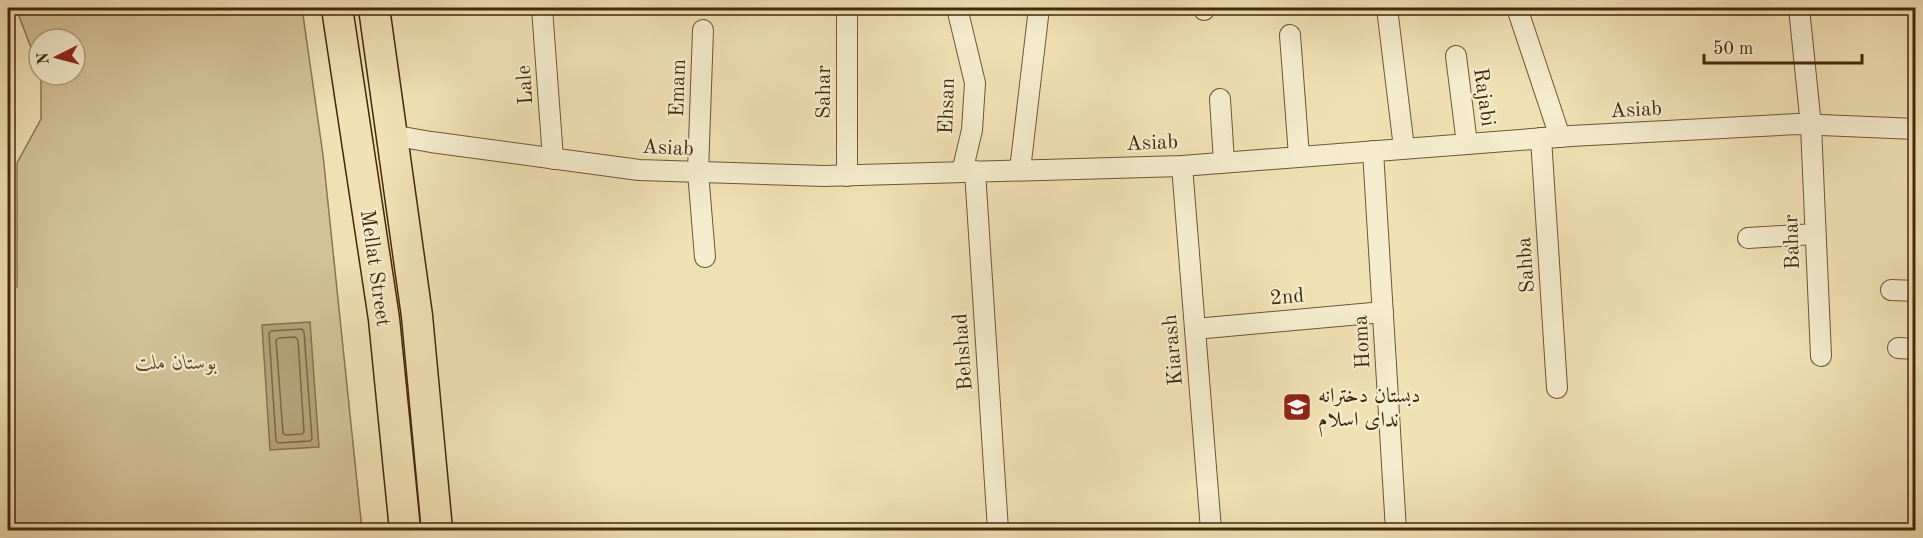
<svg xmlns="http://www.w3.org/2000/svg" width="1923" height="538" font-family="'Old Standard TT',Amiri,serif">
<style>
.green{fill:#d3c298;stroke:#8b7552;stroke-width:1.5}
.water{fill:#b5a27b;stroke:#87714e;stroke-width:1.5}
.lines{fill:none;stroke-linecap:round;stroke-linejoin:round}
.shore{stroke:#7c6543;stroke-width:1.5}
.street-casing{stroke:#6e5636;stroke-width:22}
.primary-casing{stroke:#43280b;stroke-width:33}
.street{stroke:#f5eccf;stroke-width:20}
.primary{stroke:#f0e1b5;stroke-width:30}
.labels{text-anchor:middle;stroke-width:4.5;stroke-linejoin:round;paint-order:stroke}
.street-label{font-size:21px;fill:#43280b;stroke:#f5eccf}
.park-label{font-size:21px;font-style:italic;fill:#674e2e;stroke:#f5eccf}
.poi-label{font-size:21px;fill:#43280b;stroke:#f5eccf;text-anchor:start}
</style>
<rect width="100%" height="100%" fill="#f0e1b5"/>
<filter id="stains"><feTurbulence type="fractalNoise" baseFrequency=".00333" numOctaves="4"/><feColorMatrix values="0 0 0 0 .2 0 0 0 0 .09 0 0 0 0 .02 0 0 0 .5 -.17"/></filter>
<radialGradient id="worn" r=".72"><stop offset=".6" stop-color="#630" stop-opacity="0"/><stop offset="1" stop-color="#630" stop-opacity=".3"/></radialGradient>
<!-- green -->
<path class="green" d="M16,8H302L323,155L362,530H10L8,509V290L17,287V163L41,119V75H75V39H39V69Z"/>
<!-- water -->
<path class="water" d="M310,322L319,447L270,450L262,325Z"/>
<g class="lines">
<!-- shore -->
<g class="shore">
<path d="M302,329L304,332L312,439L310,441L278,443L276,441L269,333L271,331Z"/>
<path d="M295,337L298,340L304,432L302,434L285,435L283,433L276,340L279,338Z"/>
</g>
<!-- street casing -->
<g class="street-casing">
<g id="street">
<path d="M542,8L553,159"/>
<path d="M957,8L975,83L972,130L962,172"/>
<path d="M1387,8L1404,148"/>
<path d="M1517,8L1560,137"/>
<path d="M1799,8L1811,126L1821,356"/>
<path d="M1204,10V8"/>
<path d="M703,30L698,172L705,257"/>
<path d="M1290,35L1299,156"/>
<path d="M1456,56L1467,144"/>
<path d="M1220,99L1224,162"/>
<path d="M391,135L431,142L639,170L824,176L1182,166L1571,136L1797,124L1916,129"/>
<path d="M1541,138L1557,388"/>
<path d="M1373,151L1396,530"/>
<path d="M1182,166L1211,530"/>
<path d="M1020,170L1039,8"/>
<path d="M975,171L998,530"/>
<path d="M847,176V8"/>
<path d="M1748,238L1815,234"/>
<path d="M1891,290L1916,291"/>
<path d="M1195,329L1383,312"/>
<path d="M1898,348L1916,349"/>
</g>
</g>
<!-- primary casing -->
<g class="primary-casing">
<g id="primary">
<path d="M337,8L384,319L405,530"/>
<path d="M374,8L417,316L437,530"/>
</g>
</g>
<!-- street -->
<use href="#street" class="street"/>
<!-- primary -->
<use href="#primary" class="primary"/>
</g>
<!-- icons -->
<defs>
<g id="school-square" transform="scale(1.5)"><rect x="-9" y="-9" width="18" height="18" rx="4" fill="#8f2418" stroke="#f5eccf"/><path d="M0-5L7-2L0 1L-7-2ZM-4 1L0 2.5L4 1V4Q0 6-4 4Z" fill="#fff"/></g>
</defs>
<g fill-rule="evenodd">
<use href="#school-square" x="1297" y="407"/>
</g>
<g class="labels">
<!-- street labels -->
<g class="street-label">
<text transform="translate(524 85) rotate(-94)" y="7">Lale</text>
<text transform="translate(677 88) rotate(-88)" y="7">Emam</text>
<text transform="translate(823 92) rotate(-90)" y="7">Sahar</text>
<text transform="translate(1485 97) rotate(82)" y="7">Rajabi</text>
<text transform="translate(946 106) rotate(-88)" y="7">Ehsan</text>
<text transform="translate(1636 109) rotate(-3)" y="7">Asiab</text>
<text transform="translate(1152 142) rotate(-2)" y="7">Asiab</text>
<text transform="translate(668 147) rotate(3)" y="7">Asiab</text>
<text transform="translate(1791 242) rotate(-92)" y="7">Bahar</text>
<text transform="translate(1525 265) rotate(-94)" y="7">Sahba</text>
<text transform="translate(376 268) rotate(82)" y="7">Mellat Street</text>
<text transform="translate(1287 296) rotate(-5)" y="7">2nd</text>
<text transform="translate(1361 342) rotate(-93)" y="7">Homa</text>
<text transform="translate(1172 350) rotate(-95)" y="7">Kiarash</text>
<text transform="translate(962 352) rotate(-94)" y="7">Behshad</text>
</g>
<!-- park labels -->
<g class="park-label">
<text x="176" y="369">بوستان ملت</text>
</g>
<!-- poi labels -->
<g class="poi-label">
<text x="1318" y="402">دبستان دخترانه<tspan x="1318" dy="24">ندای اسلام</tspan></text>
</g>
</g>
<!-- margin -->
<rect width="1923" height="538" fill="none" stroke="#f0e1b5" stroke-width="30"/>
<rect x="9" y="9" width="1905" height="520" fill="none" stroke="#43280b" stroke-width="3"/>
<rect x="15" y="15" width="1893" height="508" fill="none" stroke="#43280b" stroke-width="1.5"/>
<!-- north arrow -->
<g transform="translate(57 57) rotate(264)"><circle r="28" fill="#f5eccf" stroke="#ae9e81" stroke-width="1.5"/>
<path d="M0-4.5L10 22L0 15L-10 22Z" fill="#8f2418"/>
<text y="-9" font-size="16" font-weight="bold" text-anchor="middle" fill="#43280b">N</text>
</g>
<!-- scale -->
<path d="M1704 54v9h158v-9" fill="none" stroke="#43280b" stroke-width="3"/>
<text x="1713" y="54" font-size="18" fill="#43280b" stroke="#f5eccf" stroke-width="4.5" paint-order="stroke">50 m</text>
<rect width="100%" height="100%" filter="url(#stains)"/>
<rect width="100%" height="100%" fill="url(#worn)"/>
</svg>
